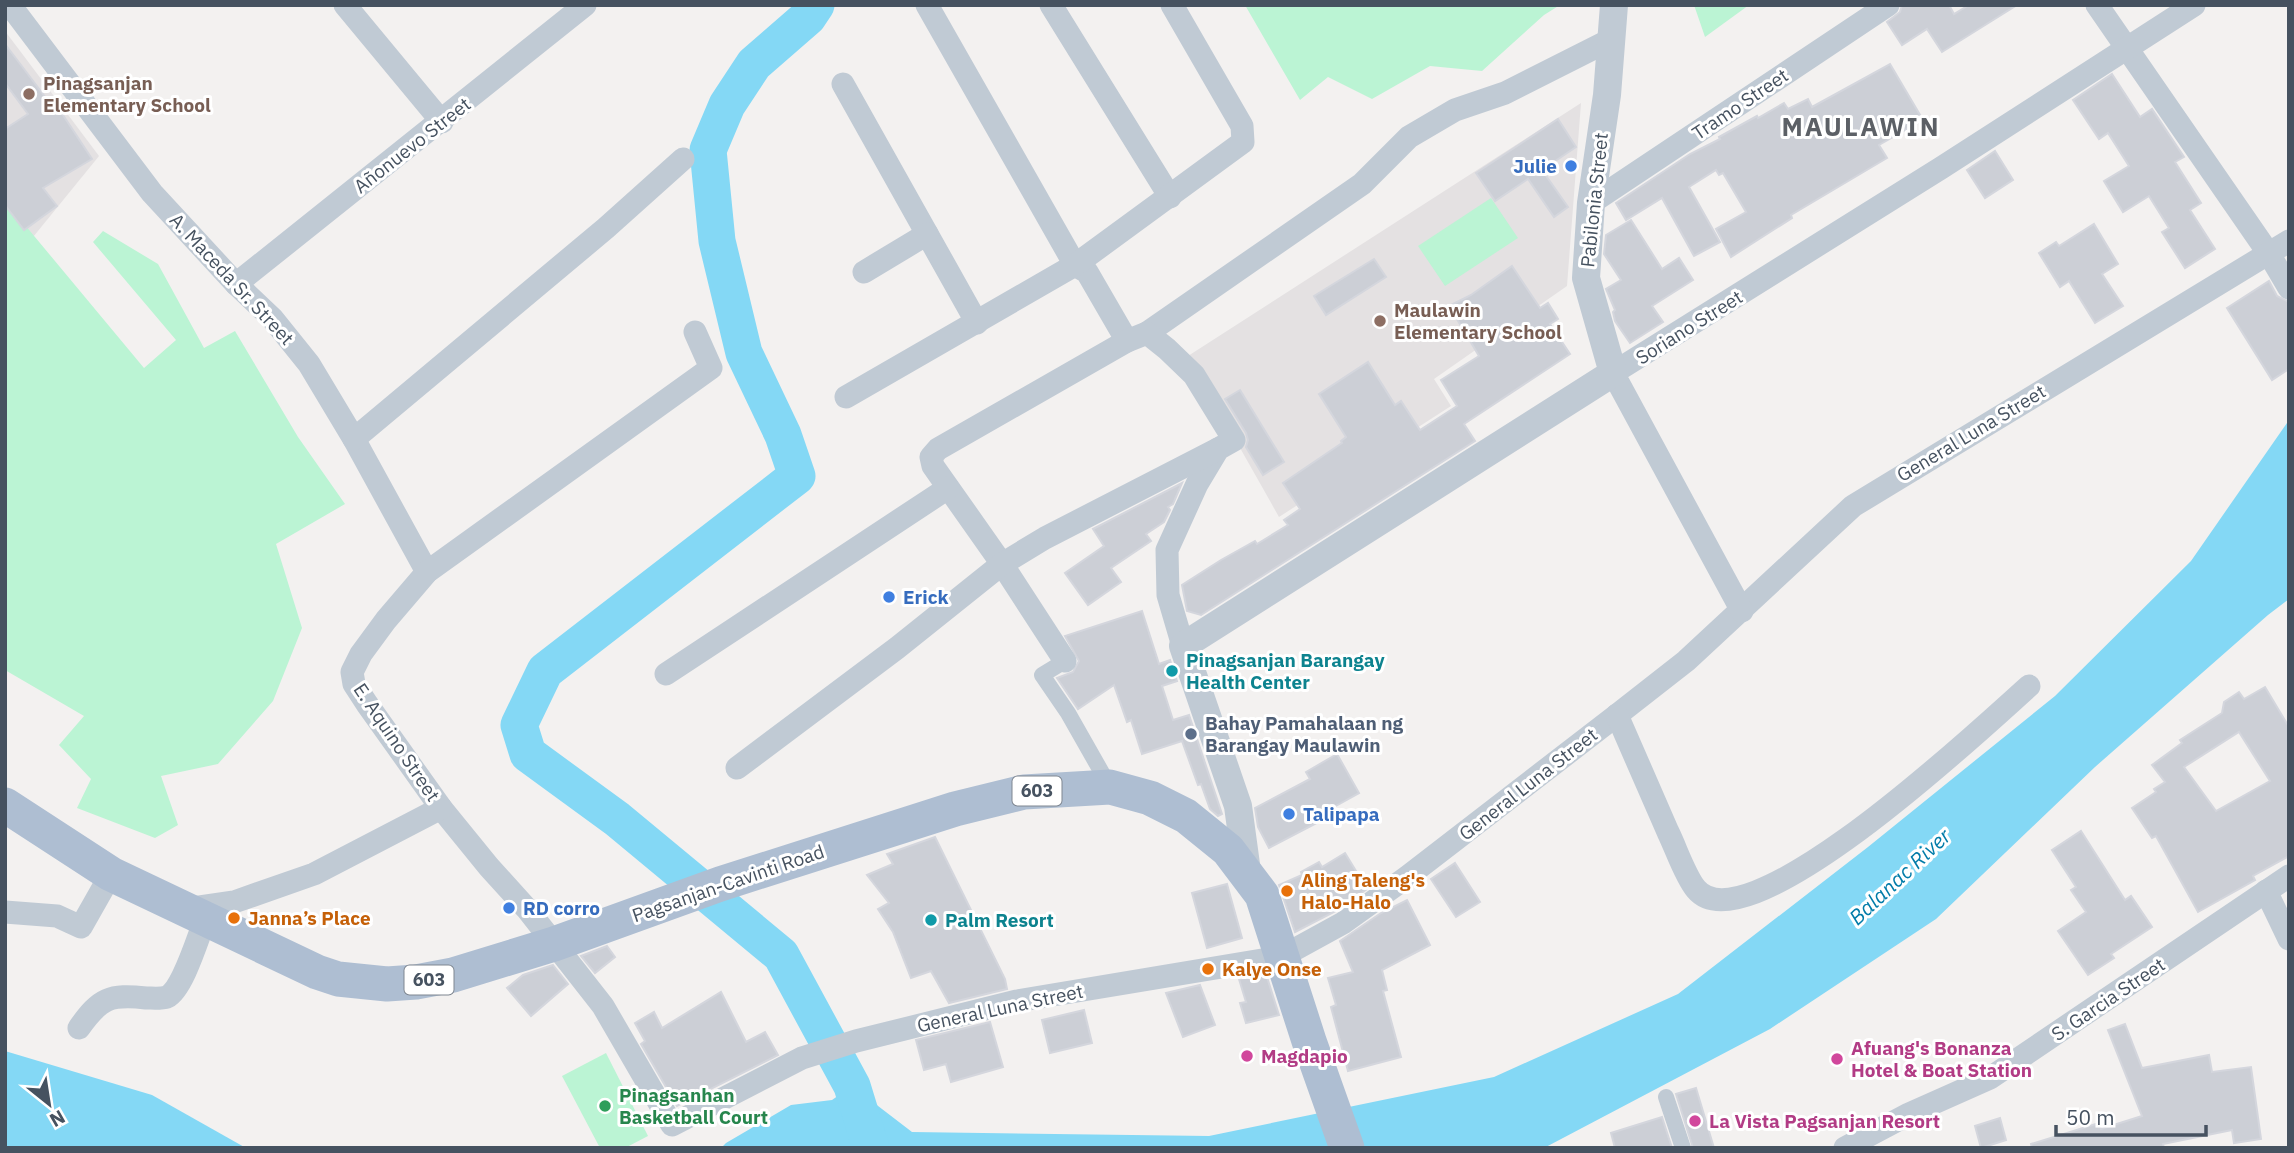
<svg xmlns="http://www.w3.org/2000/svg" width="2294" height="1153" font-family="'IBM Plex Sans',sans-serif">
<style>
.education{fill:#e4e1e2}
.green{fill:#bbf4d4}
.water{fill:#84d8f5}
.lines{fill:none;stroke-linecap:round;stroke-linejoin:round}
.river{stroke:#84d8f5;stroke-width:37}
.building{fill:#cccfd6;stroke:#d4d6dd;stroke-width:2;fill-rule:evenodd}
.pedestrian{stroke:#c0cad4;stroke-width:16}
.minor{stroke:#c0cad4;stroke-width:23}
.tertiary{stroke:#c0cad4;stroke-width:28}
.primary{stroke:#aebed2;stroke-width:35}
.education-dot{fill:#8d6e63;stroke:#fff;stroke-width:2.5}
.shop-dot{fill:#3f7fe0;stroke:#fff;stroke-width:2.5}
.culture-dot{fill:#0f9aa8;stroke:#fff;stroke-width:2.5}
.service-dot{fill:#5c6f8a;stroke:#fff;stroke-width:2.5}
.food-dot{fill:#e8710a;stroke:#fff;stroke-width:2.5}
.hotel-dot{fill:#d1479c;stroke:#fff;stroke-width:2.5}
.leisure-dot{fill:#2e9e5b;stroke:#fff;stroke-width:2.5}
.labels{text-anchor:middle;stroke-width:6;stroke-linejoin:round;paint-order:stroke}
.shield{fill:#fff;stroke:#7e8690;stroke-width:2}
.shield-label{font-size:18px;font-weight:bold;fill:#465260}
.education-label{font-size:19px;font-weight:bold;fill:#785e54;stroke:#fff;text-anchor:start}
.street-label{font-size:19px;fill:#465260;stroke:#fff}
.shop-label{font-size:19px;font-weight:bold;fill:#366cbe;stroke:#fff;text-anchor:start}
.culture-label{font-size:19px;font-weight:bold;fill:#0d838f;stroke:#fff;text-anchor:start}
.service-label{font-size:19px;font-weight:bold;fill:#4e5e75;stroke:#fff;text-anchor:start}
.food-label{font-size:19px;font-weight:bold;fill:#c56008;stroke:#fff;text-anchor:start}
.hotel-label{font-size:19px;font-weight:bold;fill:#b23c85;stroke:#fff;text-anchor:start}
.leisure-label{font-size:19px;font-weight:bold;fill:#27864d;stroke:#fff;text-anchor:start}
.water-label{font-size:21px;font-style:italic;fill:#027ca9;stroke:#fff}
.district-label{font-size:26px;font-weight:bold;letter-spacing:2px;fill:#5c6066;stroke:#fff}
</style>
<rect width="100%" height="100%" fill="#f3f1f0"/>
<!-- education -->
<g class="education">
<path d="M5,31L99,156L29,242L5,208Z"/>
<path d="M1581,103L1567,286L1434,379L1451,406L1279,517L1188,356Z"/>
</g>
<!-- green -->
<g class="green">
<path d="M1245,5H1560L1544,15L1482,71L1430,66L1372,99L1328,77L1300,100Z"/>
<path d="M1694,5H1749L1705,37Z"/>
<path d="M1491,198L1518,238L1445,286L1418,246Z"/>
<path d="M5,201L144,368L176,340L93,242L103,231L158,264L204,348L235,331L298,437L345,504L276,544L302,628L273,701L218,764L161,776L178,825L155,838L77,808L91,779L59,745L84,716L5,670Z"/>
<path d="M606,1053L648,1136L625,1148H600L562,1076Z"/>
</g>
<!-- water -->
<g class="water">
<path d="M2289,420V599L2268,615L2095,767L1936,919L1770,1029L1544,1148H721L726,1143L791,1105L832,1100L852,1086L912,1132L1209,1136L1494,1077L1678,994L1868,847L2055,696L2191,561Z"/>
<path d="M5,1051L152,1095L246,1148H5Z"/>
</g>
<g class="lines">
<!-- river -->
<path class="river" d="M816,5L808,17L754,64L727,105L708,150L717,241L744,353L783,435L797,476L545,671L519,725L528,754L617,819L781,955L852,1086L871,1148"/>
</g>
<!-- building -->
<g class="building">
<path d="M1902,5H1949L1954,14L1969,5H2017L1942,52L1927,29L1902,45L1887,22L1900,12Z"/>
<path d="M5,44L49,102L53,100L92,159L43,188L57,206L24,230L5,205V129L28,114L5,83Z"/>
<path d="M1890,64L1923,120L1879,145L1887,158L1791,215L1792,218L1731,257L1716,229L1746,212L1723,173L1719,175L1716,170L1689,187L1720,242L1694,256L1662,198L1626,220L1616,203L1690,154L1720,139L1719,137L1757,116L1758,118L1784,103L1788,109L1808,99L1812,107Z"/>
<path d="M2112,74L2140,117L2152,109L2184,157L2175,162L2201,203L2190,210L2215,249L2185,268L2162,232L2169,228L2149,196L2123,212L2104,181L2129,166L2108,133L2099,139L2073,100Z"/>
<path d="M1558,119L1576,147L1542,170L1568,207L1554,217L1528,179L1495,201L1476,173Z"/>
<path d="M1995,151L2013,180L1985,198L1967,170Z"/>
<path d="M1631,220L1662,269L1679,258L1693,280L1652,306L1663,322L1630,343L1615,321L1613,312L1615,310L1606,289L1621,280L1604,254L1606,235Z"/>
<path d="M2094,224L2118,264L2102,274L2123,306L2095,323L2069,281L2060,287L2039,253L2056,242L2059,246Z"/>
<path d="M1374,259L1386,277L1326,315L1314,296Z"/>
<path d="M1512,266L1540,308L1548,303L1558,319L1550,324L1570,354L1464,424L1475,441L1201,615L1187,611L1182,585L1221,560L1255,541L1257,544L1288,525L1284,520L1300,509L1283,483L1342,443L1341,441L1346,437L1319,394L1368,362L1395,405L1401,401L1420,430L1457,406L1441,380L1479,356L1449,306L1471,295Z"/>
<path d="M2269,281L2277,296L2289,302V369L2272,380L2227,308Z"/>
<path d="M1240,390L1284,462L1263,475L1246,447L1248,440L1246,433L1225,399Z"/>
<path d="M1182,483L1173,504L1168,507L1170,510L1164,522L1146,534L1151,541L1111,568L1121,582L1088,605L1065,573L1104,546L1093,529Z"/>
<path d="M1142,611L1159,664L1170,660L1177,681L1162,686L1173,720L1189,715L1222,814L1218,816L1210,809L1201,784L1198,785L1182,741L1142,754L1131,720L1127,722L1114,685L1078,709L1057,678L1073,672L1079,661L1065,636Z"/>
<path d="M2265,687L2289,727V856L2253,876L2255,880L2198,912L2156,836L2152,838L2132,808L2156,792L2154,789L2165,782L2152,765L2182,743L2180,740L2222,713L2224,702L2239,692L2244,699ZM2239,732L2270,781L2216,811L2184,767Z"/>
<path d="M1337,754L1359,793L1325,812L1328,817L1269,848L1258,827L1255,808L1310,779L1306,772Z"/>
<path d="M2081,831L2125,900L2131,896L2152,927L2111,954L2114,958L2088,975L2058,931L2086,912L2071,890L2076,887L2052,850Z"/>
<path d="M935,837L1005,979L1007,989L949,1003L931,971L911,978L893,932L878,909L889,903L867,875L893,864L887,854Z"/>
<path d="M1345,853L1367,889L1336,911L1295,932L1279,885L1302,875L1301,872L1319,862L1322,867Z"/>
<path d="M1455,863L1480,902L1456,917L1431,879Z"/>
<path d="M1227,884L1242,938L1207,948L1192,893Z"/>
<path d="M1407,900L1430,945L1382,970L1387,990L1383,991L1401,1057L1348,1071L1331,1007L1336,1005L1328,978L1353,972L1340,941L1381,913Z"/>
<path d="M607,946L615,957L595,973L581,956Z"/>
<path d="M553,965L568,984L531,1016L507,988L523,975Z"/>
<path d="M1266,974L1279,1015L1246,1023L1240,1003L1246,1002L1239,979Z"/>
<path d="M1200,985L1215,1025L1183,1037L1166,993Z"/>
<path d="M721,992L746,1042L765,1032L778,1055L677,1106L641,1044L645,1041L635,1023L654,1012L662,1028Z"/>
<path d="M1084,1010L1092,1043L1050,1053L1042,1020Z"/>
<path d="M990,1022L1003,1067L951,1082L946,1064L924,1070L916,1040Z"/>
<path d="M2125,1024L2142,1068L2209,1055L2212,1072L2251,1067L2261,1139L2234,1143L2232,1130L2163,1144L2164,1148H2032L2031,1144L2099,1123L2101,1129L2142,1116L2108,1030Z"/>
<path d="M1696,1088L1714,1148H1693L1676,1094Z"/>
<path d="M1662,1117L1672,1148H1615L1611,1133Z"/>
<path d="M2000,1118L2006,1140L1981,1148L1975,1126Z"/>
</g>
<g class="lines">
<!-- pedestrian -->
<g class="pedestrian">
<path d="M1065,661L1042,675L1068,713L1110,787"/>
<path d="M1666,1097L1683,1148"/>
</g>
<!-- minor -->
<g class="minor">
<path d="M10,5L152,193L236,284L272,318L309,364L354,439L427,572"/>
<path d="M345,5L442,122"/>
<path d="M927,5L1075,265L1087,272L1127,341"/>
<path d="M1051,5L1170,197"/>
<path d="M2097,5L2269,254L2289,288"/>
<path d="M843,84L977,323"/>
<path d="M1591,203L1888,5"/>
<path d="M864,272L927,234"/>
<path d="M236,284L585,5"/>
<path d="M695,332L711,368L427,572L386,620L361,654L352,672L354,684L367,704L441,808L489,867L527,909L603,1006L672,1125L802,1058L856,1041L1017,1001L1281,957L1343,923L1407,877L1617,715L1686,661L1853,506L2289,241"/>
<path d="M1147,333L1362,184L1409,137L1455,110L1505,93L1610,40"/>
<path d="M846,397L1075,265L1243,142L1242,126L1172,5"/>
<path d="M354,439L606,228L683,159"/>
<path d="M1742,611L1613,373L1941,168L2194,5"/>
<path d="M1065,661L1002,564L933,466L931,457L938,449L1127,341L1147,333L1167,349L1194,375L1234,440L1218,449L1197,484L1167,550L1168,595L1183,646"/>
<path d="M666,674L948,488"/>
<path d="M1617,715C1634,754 1651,793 1668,832C1676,848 1685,876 1696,889C1747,951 1986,724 2029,686"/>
<path d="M737,768L897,648L1002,564L1045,538L1218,449"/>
<path d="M2266,891L2289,939"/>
<path d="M186,909L234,902L314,874L441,808"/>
<path d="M5,912L57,916L81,927L111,874"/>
<path d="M79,1028C100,998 110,994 146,998C152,998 161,999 167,997C183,989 198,937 205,920"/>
<path d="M1845,1148L1909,1114L1990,1078L2289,876"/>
</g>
<!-- tertiary -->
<path class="tertiary" d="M1247,872L1238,806L1183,646L1613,373L1586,278L1591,203L1607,95L1614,5"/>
<!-- primary -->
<path class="primary" d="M5,805L111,874L317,972L338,979L387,984L416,982L453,975L554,944L720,884L955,809L1024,792L1110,787L1150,798L1186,816L1228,850L1262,895L1309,1041L1347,1148"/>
</g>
<!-- markers -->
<g class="education-dot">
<circle cx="29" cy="94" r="7"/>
<circle cx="1380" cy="321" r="7"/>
</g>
<g class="shop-dot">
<circle cx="1571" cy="166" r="7"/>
<circle cx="889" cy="597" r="7"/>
<circle cx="1289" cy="814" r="7"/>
<circle cx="509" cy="908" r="7"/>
</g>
<g class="culture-dot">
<circle cx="1172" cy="671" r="7"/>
<circle cx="931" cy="920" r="7"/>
</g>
<circle class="service-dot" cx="1191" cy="734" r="7"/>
<g class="food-dot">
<circle cx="1287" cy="891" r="7"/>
<circle cx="234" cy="918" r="7"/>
<circle cx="1208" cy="969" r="7"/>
</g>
<g class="hotel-dot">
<circle cx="1247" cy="1056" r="7"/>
<circle cx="1837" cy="1059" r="7"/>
<circle cx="1695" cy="1121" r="7"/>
</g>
<circle class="leisure-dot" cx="605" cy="1106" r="7"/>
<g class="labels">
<!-- shield labels -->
<g class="shield">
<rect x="1012.5" y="776.5" width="49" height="29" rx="5"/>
<rect x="404.5" y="965.5" width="49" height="29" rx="5"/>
</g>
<g class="shield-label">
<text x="1037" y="797">603</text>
<text x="429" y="986">603</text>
</g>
<!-- education labels -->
<g class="education-label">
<text x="43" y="90">Pinagsanjan<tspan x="43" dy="22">Elementary School</tspan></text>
<text x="1394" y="317">Maulawin<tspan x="1394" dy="22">Elementary School</tspan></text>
</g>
<!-- street labels -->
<g class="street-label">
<text transform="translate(1740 104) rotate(-34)" y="7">Tramo Street</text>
<text transform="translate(412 145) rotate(-38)" y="7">Añonuevo Street</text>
<text transform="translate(1594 200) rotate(-84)" y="7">Pabilonia Street</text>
<text transform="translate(232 279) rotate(47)" y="7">A. Maceda Sr. Street</text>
<text transform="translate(1689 327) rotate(-32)" y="7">Soriano Street</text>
<text transform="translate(1971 433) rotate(-31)" y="7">General Luna Street</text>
<text transform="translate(397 742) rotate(56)" y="7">E. Aquino Street</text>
<text transform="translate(1528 784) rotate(-38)" y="7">General Luna Street</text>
<text transform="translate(728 883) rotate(-19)" y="7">Pagsanjan-Cavinti Road</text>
<text transform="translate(2108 999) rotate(-34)" y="7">S. Garcia Street</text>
<text transform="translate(1000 1008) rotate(-12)" y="7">General Luna Street</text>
</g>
<!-- shop labels -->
<g class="shop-label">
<text x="1557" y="173" text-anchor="end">Julie</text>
<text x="903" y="604">Erick</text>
<text x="1303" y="821">Talipapa</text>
<text x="523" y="915">RD corro</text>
</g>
<!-- culture labels -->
<g class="culture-label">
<text x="1186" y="667">Pinagsanjan Barangay<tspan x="1186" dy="22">Health Center</tspan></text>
<text x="945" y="927">Palm Resort</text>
</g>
<!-- service labels -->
<g class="service-label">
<text x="1205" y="730">Bahay Pamahalaan ng<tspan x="1205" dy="22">Barangay Maulawin</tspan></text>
</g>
<!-- food labels -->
<g class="food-label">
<text x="1301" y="887">Aling Taleng's<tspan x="1301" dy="22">Halo-Halo</tspan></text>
<text x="248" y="925">Janna’s Place</text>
<text x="1222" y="976">Kalye Onse</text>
</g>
<!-- hotel labels -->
<g class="hotel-label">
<text x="1851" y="1055">Afuang's Bonanza<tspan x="1851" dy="22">Hotel &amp; Boat Station</tspan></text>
<text x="1261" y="1063">Magdapio</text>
<text x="1709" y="1128">La Vista Pagsanjan Resort</text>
</g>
<!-- leisure labels -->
<g class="leisure-label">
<text x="619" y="1102">Pinagsanhan<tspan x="619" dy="22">Basketball Court</tspan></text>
</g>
<!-- water labels -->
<g class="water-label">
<text transform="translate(1900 877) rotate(-43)" y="7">Balanac River</text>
</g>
<!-- district labels -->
<g class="district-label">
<text x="1861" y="136">MAULAWIN</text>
</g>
</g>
<!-- border -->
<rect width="2294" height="1153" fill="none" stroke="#465260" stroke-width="14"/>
<!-- north arrow -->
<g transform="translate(49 1104) rotate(150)" stroke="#ffffff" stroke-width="5" paint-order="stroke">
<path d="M0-5L12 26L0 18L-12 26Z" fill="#465260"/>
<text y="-10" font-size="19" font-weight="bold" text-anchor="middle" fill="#465260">N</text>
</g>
<!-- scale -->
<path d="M2056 1125v10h150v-10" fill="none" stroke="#465260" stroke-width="3.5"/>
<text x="2066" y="1125" font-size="21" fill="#465260" stroke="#ffffff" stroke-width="5" paint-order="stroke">50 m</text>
</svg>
